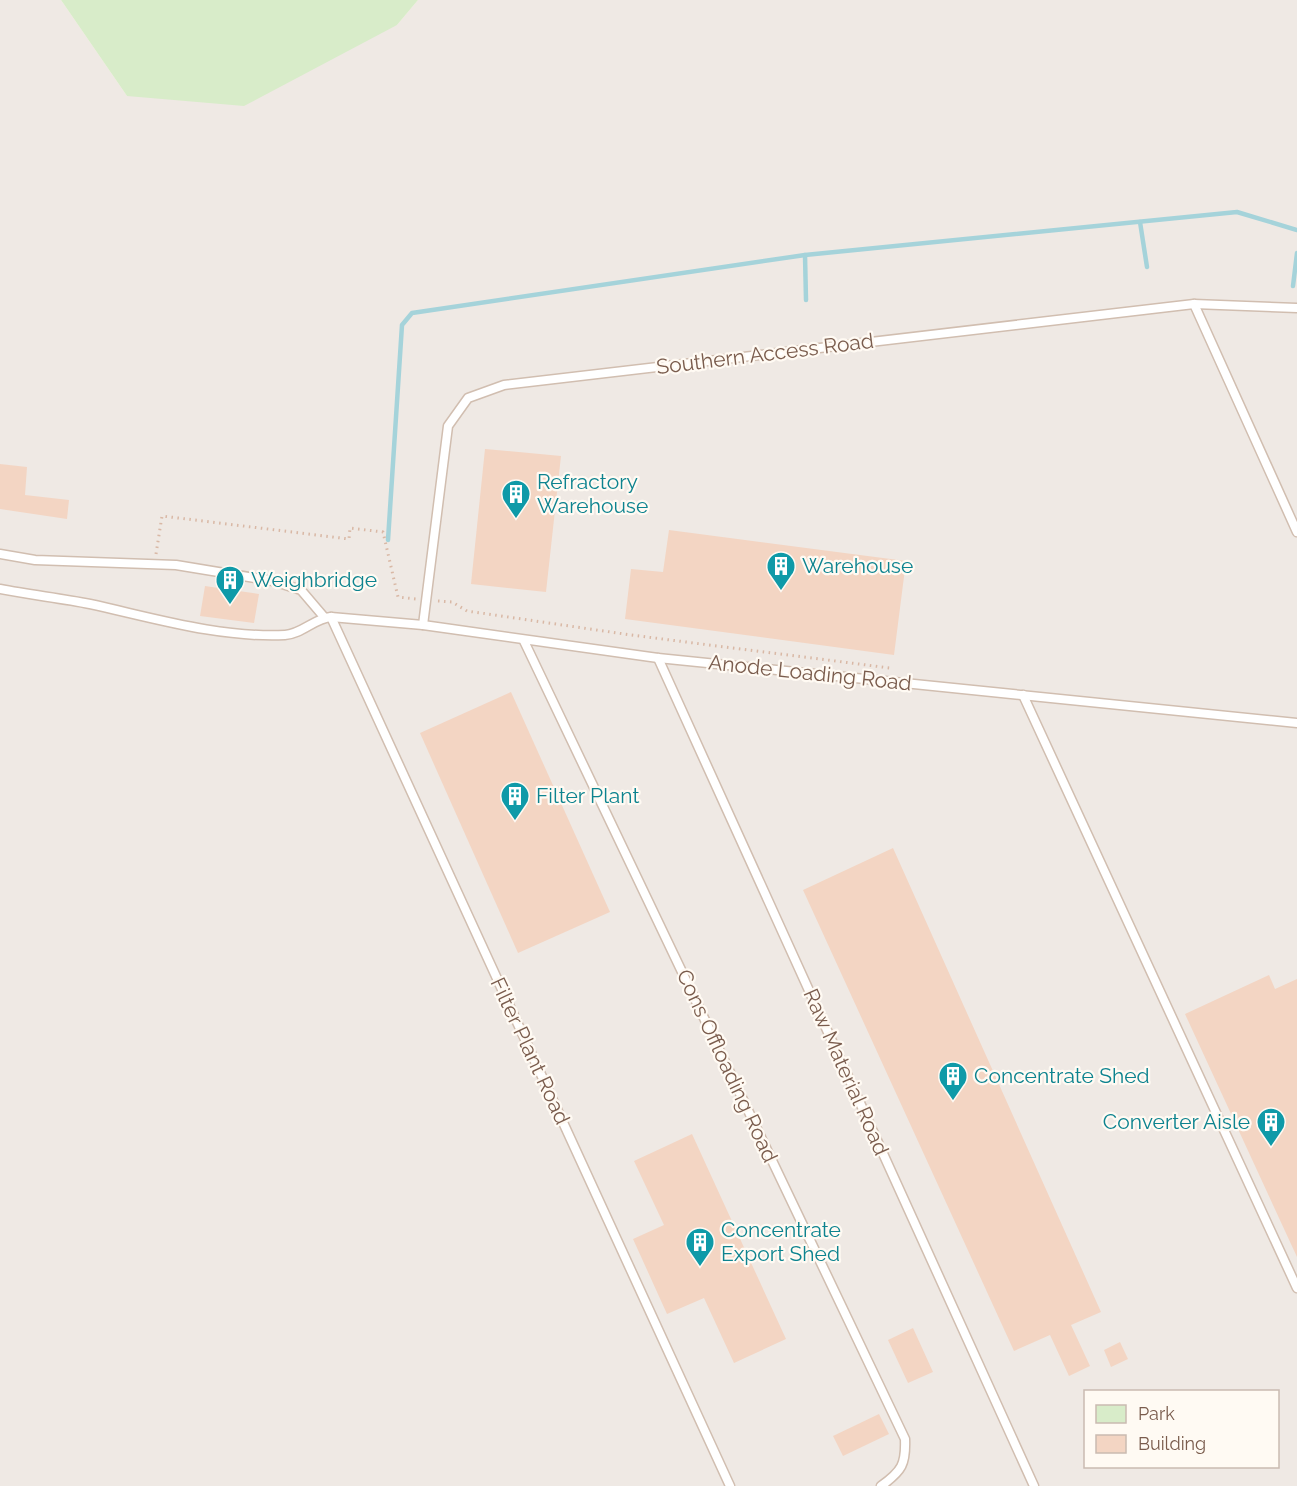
<svg xmlns="http://www.w3.org/2000/svg" width="1297" height="1486" font-family="Raleway,sans-serif">
<style>
.industrial{fill:#efe9e4;fill-rule:evenodd}
.green{fill:#d8ecc9}
.lines{fill:none;stroke-linecap:round;stroke-linejoin:round}
.stream{stroke:#a5d3da;stroke-width:4.5}
.building{fill:#f3d5c3}
.lane-casing{stroke:#d1beb0;stroke-width:11}
.path{stroke:#d9b8a5;stroke-width:3;stroke-dasharray:1.5 4.5;stroke-linecap:butt}
.lane{stroke:#fff;stroke-width:8}
.labels{text-anchor:middle;stroke-width:4.5;stroke-linejoin:round;paint-order:stroke}
.street-label{font-size:21px;fill:#7a5c4d;stroke:#fffaf3}
.culture-label{font-size:21px;fill:#0d838f;stroke:#fffaf3;text-anchor:start}
</style>
<rect width="100%" height="100%" fill="#fdf6ec"/>
<!-- industrial -->
<path class="industrial" d="M0,0H61L127,96L397,25L418,0H1297V1486H0ZM1086,1392H1278V1466H1086Z"/>
<!-- green -->
<path class="green" d="M61,0H418L397,25L244,106L127,96Z"/>
<g class="lines">
<!-- stream -->
<g class="stream">
<path d="M1140,222L1147,267"/>
<path d="M805,255L806,300"/>
<path d="M1293,286L1297,253"/>
<path d="M388,540L402,325L412,313L805,255L1237,212L1297,230"/>
</g>
</g>
<!-- building -->
<g class="building">
<path d="M485,449L561,456L546,592L471,584Z"/>
<path d="M0,464L27,467L25,495L69,500L67,519L0,509Z"/>
<path d="M669,530L906,561L894,655L625,619L631,569L663,572Z"/>
<path d="M205,586L259,594L254,623L200,616Z"/>
<path d="M511,692L610,912L518,953L420,733Z"/>
<path d="M893,848L1101,1312L1071,1325L1090,1366L1069,1376L1050,1335L1014,1351L803,890Z"/>
<path d="M1269,975L1275,989L1297,979V1257L1185,1014Z"/>
<path d="M692,1134L786,1339L734,1363L704,1298L667,1314L633,1239L664,1225L634,1161Z"/>
<path d="M913,1328L933,1372L908,1383L888,1340Z"/>
<path d="M1120,1342L1128,1359L1111,1367L1104,1350Z"/>
<path d="M879,1414L889,1434L843,1456L833,1436Z"/>
</g>
<g class="lines">
<!-- lane casing -->
<g class="lane-casing">
<g id="lane">
<path d="M1194,304L1297,532"/>
<path d="M0,554L35,560L176,565L273,581L301,590L324,617"/>
<path d="M0,589C30,595 60,598 90,604C154,618 219,638 285,635C302,634 315,618 331,617L423,625L658,658L1297,723"/>
<path d="M331,617L730,1486"/>
<path d="M423,625L448,426L468,398L504,385L1194,304L1297,308"/>
<path d="M524,641L905,1439C906,1464 902,1471 881,1486"/>
<path d="M658,658L1034,1486"/>
<path d="M1023,695L1297,1288"/>
</g>
</g>
<!-- path -->
<g class="path">
<path d="M156,554L162,516L349,539L350,528L383,532L398,597L416,599"/>
<path d="M438,601L452,602L467,611L631,635L890,668"/>
</g>
<!-- lane -->
<use href="#lane" class="lane"/>
</g>
<!-- icons -->
<defs>
<g id="building-pin" transform="scale(1.5)"><path d="M0 17L-7.5 6A9.5 9.5 0 1 1 7.5 6Z" fill="#0f9aa8" stroke="#fffaf3"/><path d="M-4-6H4V6H1V3H-1V6H-4ZM-2.5-4.3h1.7v1.8h-1.7ZM.8-4.3h1.7v1.8H.8ZM-2.5-1h1.7V.8h-1.7ZM.8-1h1.7V.8H.8Z" fill="#fff"/></g>
</defs>
<g fill-rule="evenodd">
<use href="#building-pin" x="516" y="494"/>
<use href="#building-pin" x="781" y="566"/>
<use href="#building-pin" x="230" y="580"/>
<use href="#building-pin" x="515" y="796"/>
<use href="#building-pin" x="953" y="1076"/>
<use href="#building-pin" x="1271" y="1122"/>
<use href="#building-pin" x="700" y="1242"/>
</g>
<g class="labels">
<!-- street labels -->
<g class="street-label">
<text transform="translate(765 354) rotate(-7)" y="7">Southern Access Road</text>
<text transform="translate(810 673) rotate(6)" y="7">Anode Loading Road</text>
<text transform="translate(530 1051) rotate(65)" y="7">Filter Plant Road</text>
<text transform="translate(727 1066) rotate(65)" y="7">Cons Offloading Road</text>
<text transform="translate(846 1072) rotate(66)" y="7">Raw Material Road</text>
</g>
<!-- culture labels -->
<g class="culture-label">
<text x="537" y="489">Refractory<tspan x="537" dy="24">Warehouse</tspan></text>
<text x="802" y="573">Warehouse</text>
<text x="251" y="587">Weighbridge</text>
<text x="536" y="803">Filter Plant</text>
<text x="974" y="1083">Concentrate Shed</text>
<text x="1250" y="1129" text-anchor="end">Converter Aisle</text>
<text x="721" y="1237">Concentrate<tspan x="721" dy="24">Export Shed</tspan></text>
</g>
</g>
<!-- legend -->
<rect x="1084" y="1390" width="195" height="78" fill="#fffaf3" stroke="#cabbb1" stroke-width="1.5"/>
<rect x="1096" y="1405" width="30" height="18" fill="#d8ecc9" stroke="#cabbb1" stroke-width="1.5"/>
<text x="1138" y="1420" font-size="18" fill="#7a5c4d">Park</text>
<rect x="1096" y="1435" width="30" height="18" fill="#f3d5c3" stroke="#cabbb1" stroke-width="1.5"/>
<text x="1138" y="1450" font-size="18" fill="#7a5c4d">Building</text>
</svg>
